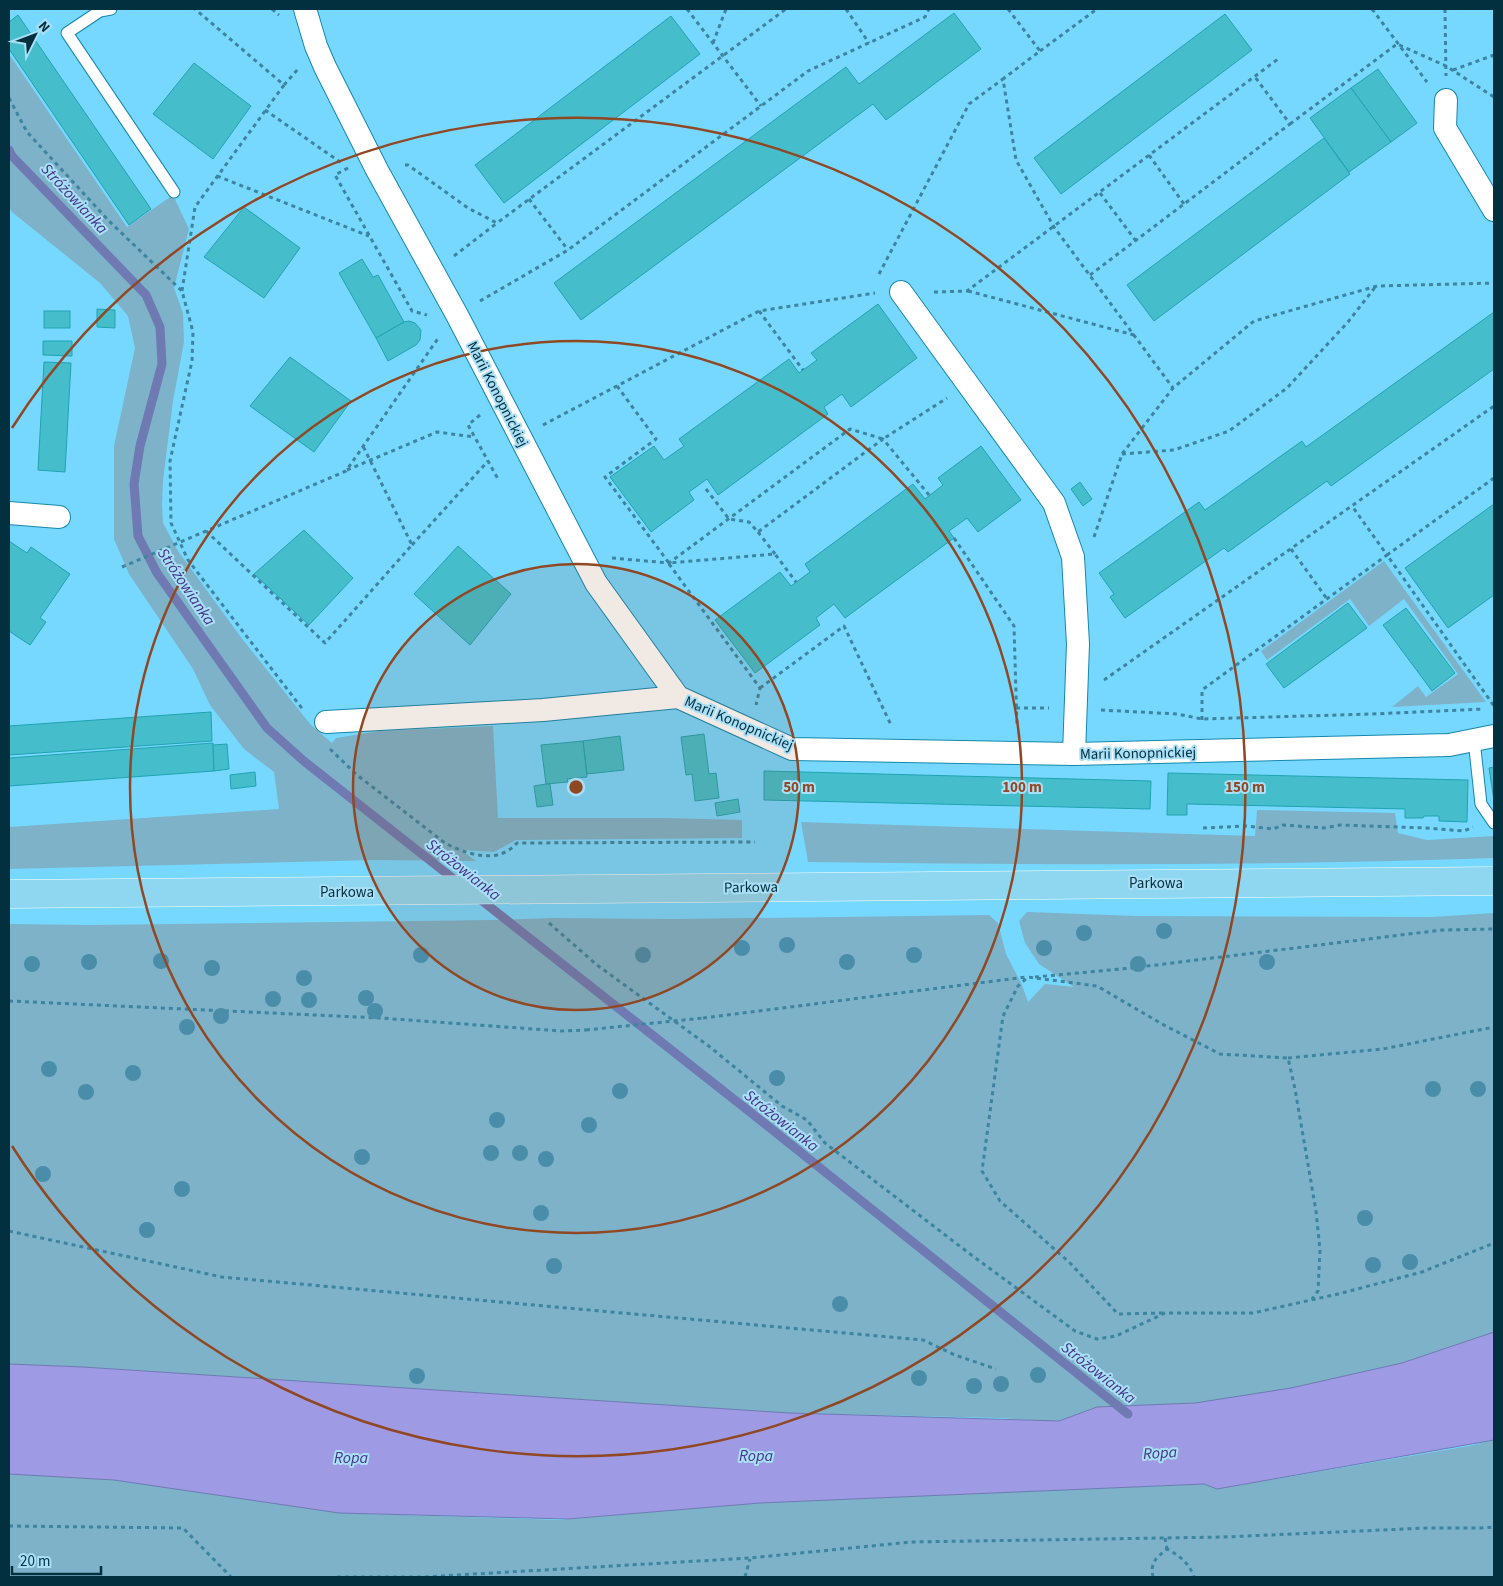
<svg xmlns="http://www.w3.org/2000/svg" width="1503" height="1586" font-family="'Source Sans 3',sans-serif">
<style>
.green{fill:#7db2c9}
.water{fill:#9e9ae3;stroke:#6f7ab2}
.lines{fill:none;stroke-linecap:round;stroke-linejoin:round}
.stream{stroke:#6f7ab2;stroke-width:9}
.building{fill:#45bdcb;stroke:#20a3b1}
.service-casing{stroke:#1687ab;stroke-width:13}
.minor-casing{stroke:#1687ab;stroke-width:24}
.primary-casing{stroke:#fff;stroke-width:29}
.path{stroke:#3d849f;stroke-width:3;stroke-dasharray:4 4;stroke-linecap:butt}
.service{stroke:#fff;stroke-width:11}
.minor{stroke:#fff;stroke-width:22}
.primary{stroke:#8fd7f1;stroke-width:28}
.path-bridge{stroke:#3d849f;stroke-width:3;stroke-dasharray:4 4;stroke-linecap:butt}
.tree{fill:#4a8da8}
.ring{fill:none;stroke:#8f4823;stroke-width:2.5}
.labels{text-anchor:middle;stroke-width:4;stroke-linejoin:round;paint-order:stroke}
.street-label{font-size:15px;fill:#02303f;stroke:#aae0f7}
.water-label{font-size:16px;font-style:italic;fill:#423388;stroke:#aae0f7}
.centre{fill:#8f4823;stroke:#aae0f7;stroke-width:2.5}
.ring-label{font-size:15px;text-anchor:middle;font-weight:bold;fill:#8f4823;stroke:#aae0f7;stroke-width:4;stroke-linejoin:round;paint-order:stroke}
</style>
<rect width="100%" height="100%" fill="#77d8ff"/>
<!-- green -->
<g class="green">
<path d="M9,54L127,227L173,195L189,229L174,288L183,313L184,342L173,401L163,480L162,505L163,523L178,551L243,640L311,725L332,743L336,738L379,731L493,726L498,818H666L742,820V838L516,840L494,852L461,850L476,861L374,860L9,869V827L279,809L274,772L244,749L210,705L193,669L129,574L114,539V446L135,348L128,316L100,283L12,212L9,207Z"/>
<path d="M1384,561L1486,702L1392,707L1418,686L1426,697L1458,674L1404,599L1369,626L1350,599L1267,660L1261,651Z"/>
<path d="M1257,810L1395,813L1398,833L1427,840L1494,836V858C1266,866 1036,865 808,862L801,822L1255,836Z"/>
<path d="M1027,912L1137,916L1432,917L1494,913V1332L1402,1363L1297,1388L1195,1403L1097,1407L1056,1422L1002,1418L789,1413L83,1367L9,1364V924L89,925L493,920L552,918L675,919L989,915L998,923L1006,954L1022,985L1028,1002L1045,984L1074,987L1039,964L1025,943L1019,921Z"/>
<path d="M1494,1440V1577H9V1474L114,1480L339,1513L560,1520L760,1503L1204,1484L1217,1489L1469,1446Z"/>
</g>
<!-- water -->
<path class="water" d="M1494,1332V1440L1217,1489L1204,1484L760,1503L568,1519L339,1513L114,1480L9,1474V1364L83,1367L789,1413L1059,1421L1097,1407L1195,1403L1291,1388L1402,1363Z"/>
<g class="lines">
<!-- stream -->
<g class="stream">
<path d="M9,150L12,156L146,295L160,327L162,364L140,446L134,484L138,536L157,573L267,728L305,762L460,884"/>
<path d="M476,896L750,1112L1128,1414"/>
</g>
</g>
<!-- building -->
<g class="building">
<path d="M954,13L981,49L886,120L873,104L581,320L554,283L846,67L859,84Z"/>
<path d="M1225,14L1252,50L1061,194L1034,158Z"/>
<path d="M18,15L151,209L129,225L9,49V22Z"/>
<path d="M671,16L700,54L504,203L475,165Z"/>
<path d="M194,63L251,106L213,159L153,114Z"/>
<path d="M1378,69L1417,123L1391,142L1351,88Z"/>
<path d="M1351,88L1391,142L1349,172L1310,118Z"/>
<path d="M1324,138L1350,174L1154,321L1127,285Z"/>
<path d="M244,207L300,248L264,298L204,257Z"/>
<path d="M362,259L373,277L378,275L404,322L376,338L339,273Z"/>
<path d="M878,304L917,358L851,407L842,394L824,407L828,414L718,495L707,479L689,492L694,500L651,532L610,477L654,446L664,460L684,446L679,439L789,359L799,373L817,360L811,353Z"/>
<path d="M97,309L115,310V328L97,327Z"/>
<rect x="44" y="311" width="26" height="17"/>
<path d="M1494,312V369L1331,486L1327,481L1228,552L1224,548L1125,618L1110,597L1114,594L1099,573L1199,502L1205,510L1302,441L1306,447Z"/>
<path d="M409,321L415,323L421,330L420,340L416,345L388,361L376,338L404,322Z"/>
<path d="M43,341H72V356L43,355Z"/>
<path d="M290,357L351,401L314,452L250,406Z"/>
<path d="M44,362L71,363L65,472L38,470Z"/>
<path d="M981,446L1021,500L978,532L967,518L949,531L954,538L845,618L834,604L816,618L820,625L755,673L715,620L780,572L791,586L810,572L805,564L913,484L925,499L943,485L938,478Z"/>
<path d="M1080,482L1092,499L1083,506L1071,489Z"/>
<path d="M1494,504V595L1448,628L1405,568Z"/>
<path d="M304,530L353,578L309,625L254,574Z"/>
<path d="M9,541L27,553L31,547L70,574L40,618L46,622L30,645L9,631Z"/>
<path d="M458,546L511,594L470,645L414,594Z"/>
<path d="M1348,603L1367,628L1284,688L1266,664Z"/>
<path d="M1406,608L1455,673L1432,691L1383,625Z"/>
<path d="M211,712L212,741L9,755V726Z"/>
<path d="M704,734L709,774L716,773L719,798L695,801L692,774L686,775L681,737Z"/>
<path d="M620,736L624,770L587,774L583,741Z"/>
<path d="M583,741L587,777L567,779L568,782L546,784L541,745Z"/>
<path d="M213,743L214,771L9,786V758Z"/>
<path d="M227,744L229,769L214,771L213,745Z"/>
<path d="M1494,767V801L1489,768Z"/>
<path d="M764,771L1151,781L1150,809L764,800Z"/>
<path d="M255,772L256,786L231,789L230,775Z"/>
<path d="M1168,773L1468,780L1467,822L1439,821V816H1424L1423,818H1405V809L1187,804V815H1167Z"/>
<path d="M546,784H550L553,805L537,807L534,786Z"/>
<path d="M738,799L740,812L717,816L715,803Z"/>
</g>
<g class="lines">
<!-- service casing -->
<g class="service-casing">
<g id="service">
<path d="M111,9L100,11L67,33L174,192"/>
<path d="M1474,740L1481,804L1494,823"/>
</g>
</g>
<!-- minor casing -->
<g class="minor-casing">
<g id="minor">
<path d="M305,9L316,46L325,67L377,170L457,315L596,583L678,697L792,749L1074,754L1449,745L1494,736"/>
<path d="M1446,100L1445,128L1494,210"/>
<path d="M901,292L1054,503L1073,557L1078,644L1074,754"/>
<path d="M9,513L59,517"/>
<path d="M326,722L543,710L678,697"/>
</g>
</g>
<!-- primary casing -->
<g class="primary-casing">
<path id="primary" d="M9,894L1494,881"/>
</g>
<!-- path -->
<g class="path">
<path d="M272,9L279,15"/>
<path d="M687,9L761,106"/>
<path d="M846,9L869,43"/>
<path d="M1008,9L1040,51L1003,79L1016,160L1054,227L1173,388"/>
<path d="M1372,9L1427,82"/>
<path d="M1445,9L1446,76"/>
<path d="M713,43L726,9"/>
<path d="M1040,51L1097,9"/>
<path d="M1453,70L1494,55"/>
<path d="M284,85L298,69"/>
<path d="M9,98L27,132L109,221L182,291L193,332L192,361L170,461L171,523L188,560L304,711"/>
<path d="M265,110L343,164"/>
<path d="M1290,124L1397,44L1446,66L1494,97"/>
<path d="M1149,155L1184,204"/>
<path d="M405,165H408L468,208L497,223L786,9"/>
<path d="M348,168L335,175L412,311L427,315"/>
<path d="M217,176L369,236"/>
<path d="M1100,193L1136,241"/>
<path d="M529,199L568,250"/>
<path d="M454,256L497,223"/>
<path d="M879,274L969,104L1003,79"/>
<path d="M1090,275L1290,124L1255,77"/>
<path d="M182,291L195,207L284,85L195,9"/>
<path d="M968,291L1134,335"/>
<path d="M934,292L967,291L1278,59"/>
<path d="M480,301L568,250L808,71L925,17L929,9"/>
<path d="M759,311L803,370"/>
<path d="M617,386L656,439L605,477L669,563L775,554L796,582"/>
<path d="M480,415L468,425L499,481"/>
<path d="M543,425L759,311L875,293"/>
<path d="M1122,454L1174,450L1229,431L1287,388L1348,322L1376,286"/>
<path d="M347,470L437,432L474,437"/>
<path d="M1494,478L1387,555L1494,706"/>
<path d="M706,489L729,519L749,522L758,532L883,439L929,495"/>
<path d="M206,531L325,643L412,545L363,446"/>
<path d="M758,532L775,554"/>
<path d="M1094,537L1122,454L1173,388L1254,321L1377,286L1494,283"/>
<path d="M954,538L1014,626L1017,726"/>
<path d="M412,545L488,461"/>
<path d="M1291,549L1327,599"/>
<path d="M612,558L669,563L850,429L883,439L947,398"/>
<path d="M669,564L760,688L756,705"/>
<path d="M122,567L346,471L439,337"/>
<path d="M1104,680L1494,406"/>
<path d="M760,688L844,626L891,725"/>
<path d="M1016,708H1049"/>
<path d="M1101,710L1177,714L1202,719L1372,714L1484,709"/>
<path d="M1202,720V690L1387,555L1352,506"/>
<path d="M330,749L357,775L445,843C462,852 489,862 507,851C511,849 514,846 517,843L755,842"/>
<path d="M1203,828L1246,826L1273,829L1283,825L1324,828L1340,825L1426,828L1464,831L1473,827"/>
<path d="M549,923L597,965L710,1047L782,1106L807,1120L825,1143L970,1254L1075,1331L1097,1339L1116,1336L1165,1313H1253L1338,1294L1422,1272L1494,1243"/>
<path d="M1035,977L1131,968L1442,930L1494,929"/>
<path d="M9,1001L380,1018L561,1031L586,1030"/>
<path d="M703,1018L1026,977"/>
<path d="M1288,1058L1383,1049L1494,1027"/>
<path d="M9,1231L222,1277L923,1340L955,1355L996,1369"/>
<path d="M1163,1313L1118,1314L1070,1263L1000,1201L982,1171L1003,1016L1018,986L1028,977L1097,986L1162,1024L1220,1054L1288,1058L1295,1089L1316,1211L1320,1250L1318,1291L1312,1299"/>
<path d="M9,1526L183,1528L231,1577"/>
<path d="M1165,1538L1167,1549"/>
<path d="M337,1577H423L750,1558L911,1542L1224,1537L1427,1528H1481L1494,1527"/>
<path d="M745,1577L750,1559"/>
<path d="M1153,1577C1150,1562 1156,1558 1167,1549C1180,1556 1189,1563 1194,1577"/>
</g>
<!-- service -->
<use href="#service" class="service"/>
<!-- minor -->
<use href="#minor" class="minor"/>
<!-- primary -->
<use href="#primary" class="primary"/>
<!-- path-bridge -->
<path class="path-bridge" d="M586,1030L703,1018"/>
</g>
<!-- trees -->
<g class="tree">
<circle cx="1164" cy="931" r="8"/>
<circle cx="1084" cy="933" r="8"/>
<circle cx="787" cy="945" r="8"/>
<circle cx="742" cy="948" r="8"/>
<circle cx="1044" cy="948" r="8"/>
<circle cx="421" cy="955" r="8"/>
<circle cx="643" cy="955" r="8"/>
<circle cx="914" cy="955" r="8"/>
<circle cx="161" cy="961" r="8"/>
<circle cx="89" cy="962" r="8"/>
<circle cx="847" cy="962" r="8"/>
<circle cx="1267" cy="962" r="8"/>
<circle cx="32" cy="964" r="8"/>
<circle cx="1138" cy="964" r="8"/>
<circle cx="212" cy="968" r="8"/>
<circle cx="304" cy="978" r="8"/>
<circle cx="366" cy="998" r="8"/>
<circle cx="273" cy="999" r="8"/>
<circle cx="309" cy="1000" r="8"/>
<circle cx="375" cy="1011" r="8"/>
<circle cx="221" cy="1016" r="8"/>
<circle cx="187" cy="1027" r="8"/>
<circle cx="49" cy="1069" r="8"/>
<circle cx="133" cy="1073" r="8"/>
<circle cx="777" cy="1078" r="8"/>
<circle cx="1433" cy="1089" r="8"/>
<circle cx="1478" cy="1089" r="8"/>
<circle cx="620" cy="1091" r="8"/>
<circle cx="86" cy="1092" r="8"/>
<circle cx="497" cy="1120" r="8"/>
<circle cx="589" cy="1125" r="8"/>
<circle cx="491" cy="1153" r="8"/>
<circle cx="520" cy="1153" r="8"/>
<circle cx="362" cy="1157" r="8"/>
<circle cx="546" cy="1159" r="8"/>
<circle cx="43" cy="1174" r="8"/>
<circle cx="182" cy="1189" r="8"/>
<circle cx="541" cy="1213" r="8"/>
<circle cx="1365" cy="1218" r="8"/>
<circle cx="147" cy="1230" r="8"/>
<circle cx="1410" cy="1262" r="8"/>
<circle cx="1373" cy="1265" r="8"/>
<circle cx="554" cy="1266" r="8"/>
<circle cx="840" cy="1304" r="8"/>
<circle cx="1038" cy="1375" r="8"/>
<circle cx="417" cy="1376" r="8"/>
<circle cx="919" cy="1378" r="8"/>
<circle cx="1001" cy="1384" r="8"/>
<circle cx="974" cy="1386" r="8"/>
</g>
<!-- distance rings -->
<circle cx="576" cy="787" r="223" fill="#8f4823" fill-opacity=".12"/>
<g class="ring">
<circle cx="576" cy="787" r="223"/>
<circle cx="576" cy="787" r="446"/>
<path d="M12 428A669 669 0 1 1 12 1146"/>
</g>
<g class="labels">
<!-- street labels -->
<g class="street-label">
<text transform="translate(498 394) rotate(63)" y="5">Marii Konopnickiej</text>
<text transform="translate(739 723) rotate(23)" y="5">Marii Konopnickiej</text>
<text transform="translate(1138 753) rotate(-1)" y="5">Marii Konopnickiej</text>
<text x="1156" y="888">Parkowa</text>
<text transform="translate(751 887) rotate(-1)" y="5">Parkowa</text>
<text x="347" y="897">Parkowa</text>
</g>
<!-- water labels -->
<g class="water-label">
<text transform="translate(75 198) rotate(47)" y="6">Stróżowianka</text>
<text transform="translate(187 586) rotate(56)" y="6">Stróżowianka</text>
<text transform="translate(464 869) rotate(38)" y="6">Stróżowianka</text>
<text transform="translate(782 1120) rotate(38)" y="6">Stróżowianka</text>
<text transform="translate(1099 1372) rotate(38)" y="6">Stróżowianka</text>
<text transform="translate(1160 1452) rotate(-3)" y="6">Ropa</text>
<text x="756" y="1461">Ropa</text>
<text x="351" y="1463">Ropa</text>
</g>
</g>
<circle cx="576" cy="787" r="8" class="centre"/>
<g class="ring-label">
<text x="799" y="792">50 m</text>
<text x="1022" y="792">100 m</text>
<text x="1245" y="792">150 m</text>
</g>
<!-- border -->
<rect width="1503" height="1586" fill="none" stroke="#02303f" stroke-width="20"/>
<!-- north arrow -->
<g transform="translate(35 35) rotate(48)" stroke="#aae0f7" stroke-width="4" paint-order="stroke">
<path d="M0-4L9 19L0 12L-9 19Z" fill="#02303f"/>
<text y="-8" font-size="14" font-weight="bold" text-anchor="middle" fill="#02303f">N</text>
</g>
<!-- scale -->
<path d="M12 1566v8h89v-8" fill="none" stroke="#02303f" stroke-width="2.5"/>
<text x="20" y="1566" font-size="15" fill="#02303f" stroke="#aae0f7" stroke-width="4" paint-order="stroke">20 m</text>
</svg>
